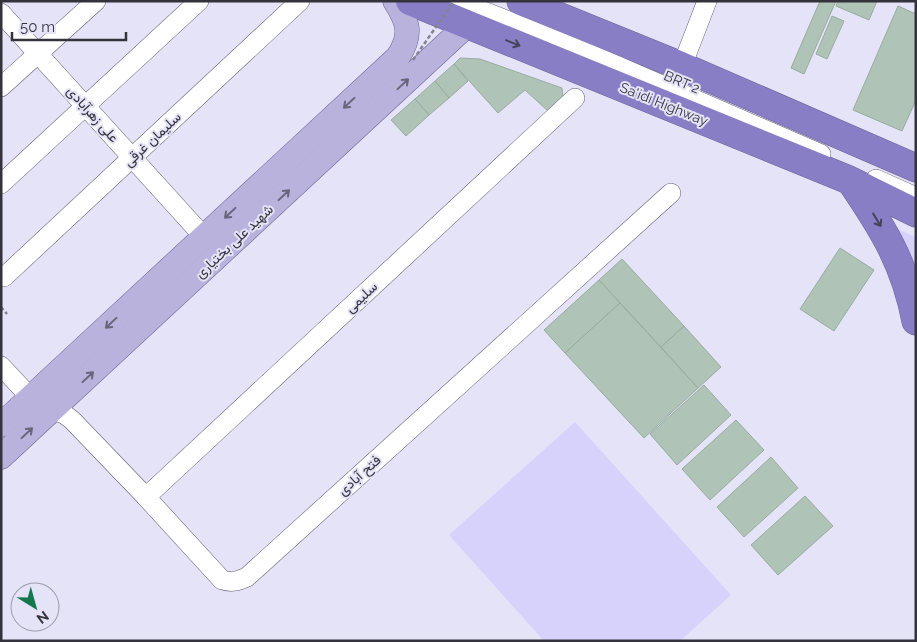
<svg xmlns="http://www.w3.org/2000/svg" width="917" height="642" font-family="Raleway,Vazirmatn,sans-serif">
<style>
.green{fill:#d6d2fc}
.building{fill:#afc3b7;stroke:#98aca0}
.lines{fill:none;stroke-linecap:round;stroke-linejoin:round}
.minor-casing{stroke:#5d5c6d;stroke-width:20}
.major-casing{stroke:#6b6495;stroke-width:25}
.highway-casing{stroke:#6b6495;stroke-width:29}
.path{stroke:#848390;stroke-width:2.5;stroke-dasharray:4 2.5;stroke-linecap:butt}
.minor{stroke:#fff;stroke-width:19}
.major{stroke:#b8b2dd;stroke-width:24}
.highway{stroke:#887ec6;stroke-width:28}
.path-bridge{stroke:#848390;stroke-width:2.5;stroke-dasharray:4 2.5;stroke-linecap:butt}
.oneway{stroke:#454257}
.oneway2{stroke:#69667c}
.labels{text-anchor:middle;stroke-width:4;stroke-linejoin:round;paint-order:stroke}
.street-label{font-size:14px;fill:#34333b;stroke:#e4e3f7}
</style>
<rect width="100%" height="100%" fill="#e4e3f7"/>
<!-- green -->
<g class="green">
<path d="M890,226L916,237V275Z"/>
<path d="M575,422L731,595L680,641H544L449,535Z"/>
</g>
<!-- building -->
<g class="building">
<path d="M820,1H836L804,74L791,68Z"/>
<path d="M838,1H877L869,20L836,6Z"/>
<path d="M898,6L916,14V100L902,131L853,110Z"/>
<path d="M832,16L844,21L827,59L816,54Z"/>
<path d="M460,58L480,59L562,88L563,99L548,111L525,90L498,113L454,64Z"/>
<path d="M454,64L468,81L449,98L435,81Z"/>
<path d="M435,81L449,98L429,115L415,99Z"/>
<path d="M415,99L429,115L406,136L391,120Z"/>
<path d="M840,248L874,270L834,331L800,309Z"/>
<path d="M622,259L684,326L661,347L599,280Z"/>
<path d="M599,280L620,303L565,353L544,330Z"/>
<path d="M620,303L698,388L644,438L565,353Z"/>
<path d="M684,326L721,367L698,388L661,347Z"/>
<path d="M704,385L731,415L677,465L650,434Z"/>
<path d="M736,420L764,450L710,500L682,469Z"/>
<path d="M771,457L798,488L744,537L717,507Z"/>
<path d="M805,496L833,526L778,575L751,545Z"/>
</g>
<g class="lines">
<!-- minor casing -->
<g class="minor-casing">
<g id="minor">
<path d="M458,1L572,46L821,154"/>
<path d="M1,13L204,237"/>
<path d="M687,53L707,1"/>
<path d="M1,87L96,1"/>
<path d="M876,179L916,197"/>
<path d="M1,184L199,1"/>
<path d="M4,277L300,1"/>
<path d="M1,366L31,398"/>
<path d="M52,410L64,414L72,420L146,497L222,580C232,583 238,581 247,577L671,193"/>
<path d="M146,497L575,98"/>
</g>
</g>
<!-- major casing -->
<g class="major-casing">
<g id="major">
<path d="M1,425L398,57C412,35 409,23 395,1"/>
<path d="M1,457L467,25"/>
</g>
</g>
<!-- highway casing -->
<g class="highway-casing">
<g id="highway">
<path d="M410,1L849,180L916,213"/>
<path d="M521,1L681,66L916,168"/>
<path d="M852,183C884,230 905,264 916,321"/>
</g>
</g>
<!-- path -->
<path class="path" d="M1,307L7,314"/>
<!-- minor -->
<use href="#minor" class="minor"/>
<!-- major -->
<use href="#major" class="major"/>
<!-- highway -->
<use href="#highway" class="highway"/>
<!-- path-bridge -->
<path class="path-bridge" d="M413,60L454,1"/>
</g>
<!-- one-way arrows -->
<defs><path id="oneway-shaft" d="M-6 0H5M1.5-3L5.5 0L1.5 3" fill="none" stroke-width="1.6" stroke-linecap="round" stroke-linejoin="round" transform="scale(1.25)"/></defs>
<g class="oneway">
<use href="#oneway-shaft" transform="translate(513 43) rotate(22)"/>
<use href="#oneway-shaft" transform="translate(877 220) rotate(59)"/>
</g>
<g class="oneway2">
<use href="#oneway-shaft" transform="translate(403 84) rotate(-43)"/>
<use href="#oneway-shaft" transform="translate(349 103) rotate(137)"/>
<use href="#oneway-shaft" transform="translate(284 195) rotate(-43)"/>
<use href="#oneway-shaft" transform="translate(230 213) rotate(137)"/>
<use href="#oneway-shaft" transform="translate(111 323) rotate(137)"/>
<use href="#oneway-shaft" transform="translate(88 377) rotate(-43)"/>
<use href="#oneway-shaft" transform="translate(27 433) rotate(-43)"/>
</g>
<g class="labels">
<!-- street labels -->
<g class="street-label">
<text transform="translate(682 82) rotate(23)" y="5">BRT 2</text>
<text transform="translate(664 104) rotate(22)" y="5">Sa'idi Highway</text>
<text transform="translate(93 114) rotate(48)" y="5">علی زهرآبادی</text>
<text transform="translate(152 139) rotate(-43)" y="5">سلیمان غرقی</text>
<text transform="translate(234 241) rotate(-43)" y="5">شهید علی بختیاری</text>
<text transform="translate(361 297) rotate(-43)" y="5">سلیمی</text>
<text transform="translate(359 475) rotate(-42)" y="5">فتح آبادی</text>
</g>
</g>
<!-- border -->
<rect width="917" height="642" fill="none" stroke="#34333b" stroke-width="5"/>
<!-- north arrow -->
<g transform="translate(35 607) rotate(143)"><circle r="24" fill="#e4e3f7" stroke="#9e9dac"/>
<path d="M0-4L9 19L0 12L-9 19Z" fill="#13774f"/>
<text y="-8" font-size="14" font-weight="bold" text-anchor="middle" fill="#34333b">N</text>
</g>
<!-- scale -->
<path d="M12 32v8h114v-8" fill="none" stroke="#34333b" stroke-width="2.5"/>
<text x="20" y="32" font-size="15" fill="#34333b" stroke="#e4e3f7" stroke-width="4" paint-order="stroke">50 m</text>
</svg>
